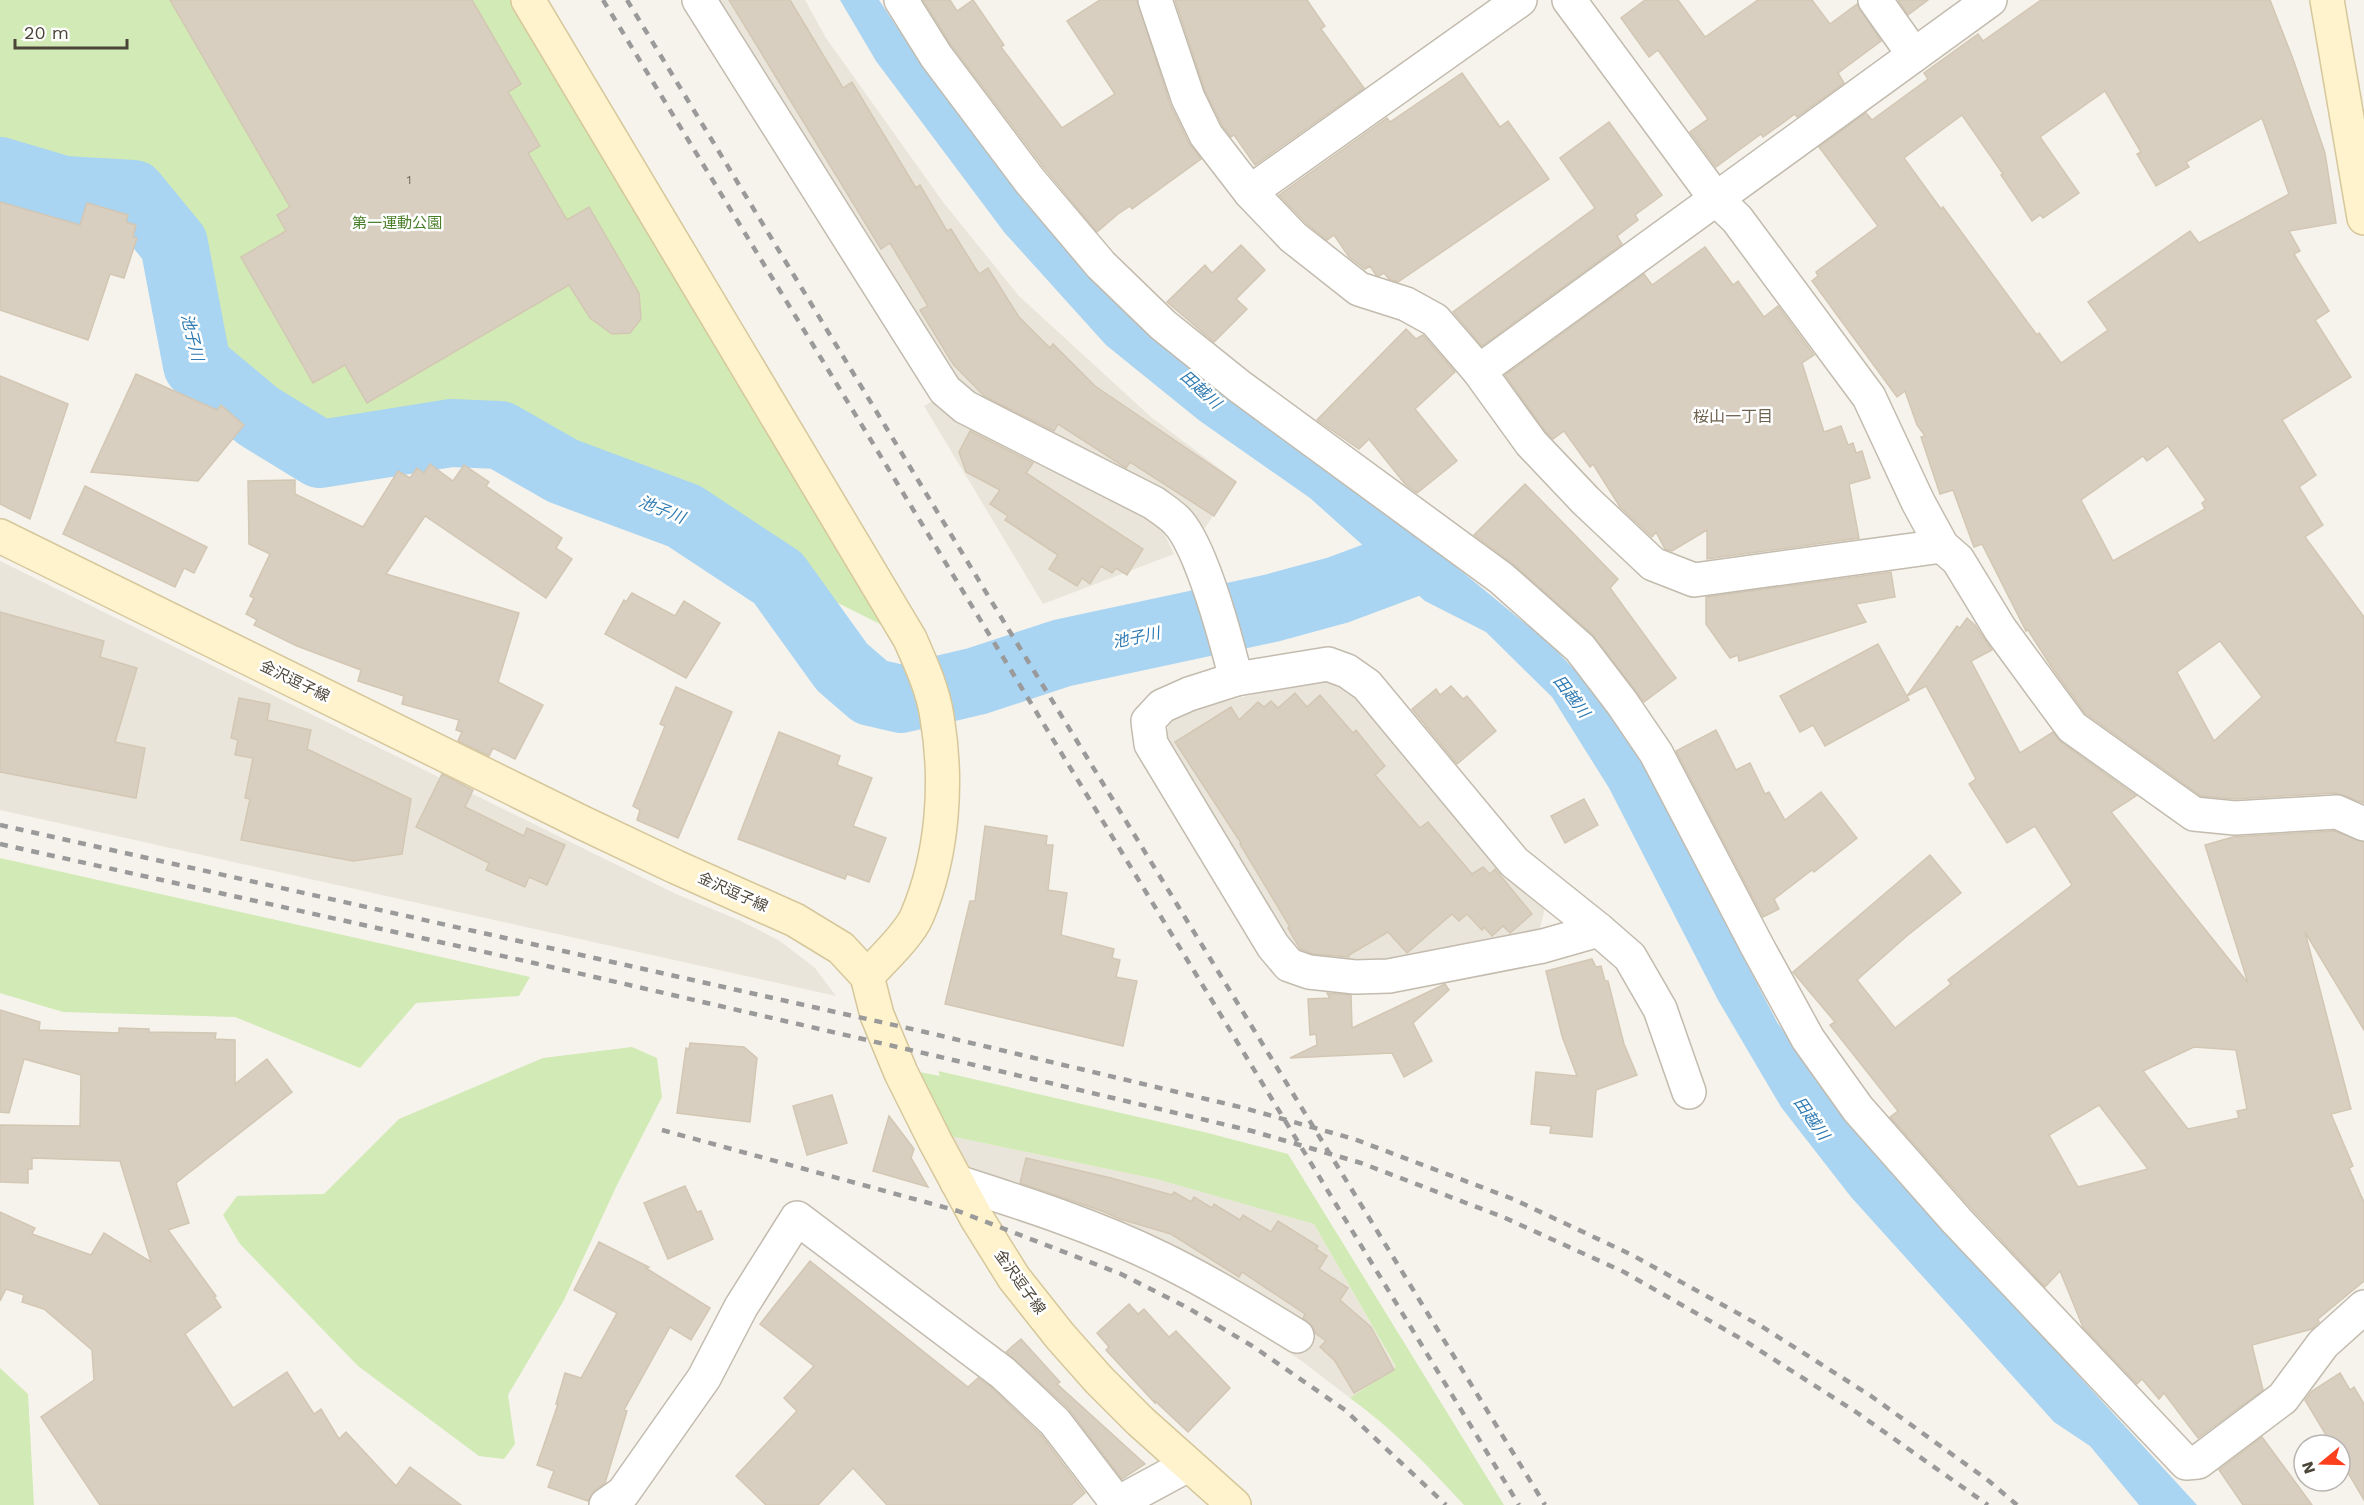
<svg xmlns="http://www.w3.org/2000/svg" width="2364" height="1505" font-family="'Work Sans','Noto Sans JP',sans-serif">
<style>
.residential{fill:#eae5da}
.green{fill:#d2eab5}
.water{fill:#a9d4f2}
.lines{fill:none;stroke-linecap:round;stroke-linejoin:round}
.river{stroke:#a9d4f2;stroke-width:68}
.building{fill:#d8cfc1;stroke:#d3c7b4;stroke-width:1.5;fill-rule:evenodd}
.street-casing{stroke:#c2bbae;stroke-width:36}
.secondary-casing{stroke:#d6c79b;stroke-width:36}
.street{stroke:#fff;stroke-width:33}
.secondary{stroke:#fff3cd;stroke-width:33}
.rail{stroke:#9a9a9a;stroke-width:4.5;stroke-dasharray:8 8;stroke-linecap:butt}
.labels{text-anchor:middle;stroke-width:5;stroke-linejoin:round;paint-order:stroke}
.number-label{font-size:12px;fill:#6e675b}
.park-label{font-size:15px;fill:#4a7f2a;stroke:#fff}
.street-label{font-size:15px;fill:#4b4439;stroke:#fff}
.water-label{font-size:16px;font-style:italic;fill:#2e7ab2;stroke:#fff}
.neighbourhood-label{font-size:16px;fill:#6e6250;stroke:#fff}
</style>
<rect width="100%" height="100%" fill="#f6f3ec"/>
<!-- residential -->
<g class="residential">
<path d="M715,0H805L826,38L943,202L1019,296L1151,417L1236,481L1203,531L1177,504L1144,478L974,399L954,383Z"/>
<path d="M934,400L1141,512L1163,531L1174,554L1043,604L924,406Z"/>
<path d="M0,561L676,894L741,921L780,941L815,968L836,996L0,810Z"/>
<path d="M1316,679L1336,680L1357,694L1503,873L1545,908L1539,933L1406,957L1363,963L1310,958L1290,948L1165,740L1170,720L1190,710Z"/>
<path d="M950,1136L1156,1179L1314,1224L1396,1368L1350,1398L1303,1362L1231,1313L1155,1274L1067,1235L991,1209Z"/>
</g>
<!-- green -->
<g class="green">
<path d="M0,0H537L910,639L500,435L320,454L197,365L174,245L133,194L0,160Z"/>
<path d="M0,858L530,977L519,996L416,1003L360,1068L235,1017L63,1012L0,993Z"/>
<path d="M632,1047L657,1058L662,1097L616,1187L564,1300L508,1395L515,1444L504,1459L479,1456L358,1366L240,1244L223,1215L237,1196L324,1194L399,1119L543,1058Z"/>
<path d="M914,1071L940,1076L938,1071L1204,1132L1288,1154L1504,1505H1464C1429,1467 1392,1428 1350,1398L1396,1367L1314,1224L1156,1179L950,1136Z"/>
<path d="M0,1368L28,1394L34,1505H0Z"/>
</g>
<!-- water -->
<path class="water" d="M840,0H879L926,71L1026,204L1119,303L1443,556L1550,644L1592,688L1637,752L1777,1022L1818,1083L1874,1152L2197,1505H2139L2090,1446L2054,1422L1851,1197L1781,1107L1718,1000L1609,788L1552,697L1486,632L1425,601L1310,498L1200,421L1106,345L1004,232L876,61Z"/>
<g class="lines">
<!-- river -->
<path class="river" d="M0,171L64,190L133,194L174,244L197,365L258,416L320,454L451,433L500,435L563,471L684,516L778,578L842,667L871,692L901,699L977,681L1062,653L1272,608L1338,590L1405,565"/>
</g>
<!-- building -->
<g class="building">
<path d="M170,0H472L521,84L508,92L540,146L528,153L567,220L589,207L639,293L641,319L630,333L612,334L590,318L569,285L367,403L345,365L313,383L241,257L286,231L277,215L290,207Z"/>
<path d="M729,0H790L843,88L852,82L916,188L920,185L947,231L951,229L979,274L988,268L1019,317L1050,348L1053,344L1095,386L1236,482L1214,516L1130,462L1126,468L1058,424L1054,431L984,396L953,364L920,310L928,306L890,243L881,249Z"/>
<path d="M923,0H950L957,11L973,0L1004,45L1001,47L1062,128L1115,94L1067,21L1100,0H1137L1170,104L1189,143L1201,159L1132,209L1130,206L1118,214L1097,232L1045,169L951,45Z"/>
<path d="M1175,0H1307L1325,26L1321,29L1364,88L1255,165L1234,135L1231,137L1222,125L1205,91Z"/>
<path d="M1645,0H1678L1705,37L1758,0H1812L1830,24L1857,4L1881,41L1838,73L1844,83L1797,117L1795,114L1763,137L1761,134L1716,167L1690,132L1708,119L1658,50L1649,57L1621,18Z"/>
<path d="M1898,0H1928L1908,15Z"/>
<path d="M2041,0H2270L2293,59L2325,153L2336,223L2289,231L2300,251L2294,254L2329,311L2315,320L2351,377L2282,420L2316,475L2299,487L2323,525L2305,537L2364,617V803L2336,793L2235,799L2201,796L2085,713L2053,669L2028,630L2026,631L1982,544L1974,547L1953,490L1940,494L1921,437L1925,436L1917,425L1905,391L1897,397L1812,281L1818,276L1816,272L1878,226L1819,147L1866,113L1872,120L1928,79L1924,73L1978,34L1983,41ZM2105,91L2141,152L2137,154L2156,186L2189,167L2186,162L2262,118L2289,194L2199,243L2190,231L2088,302L2108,330L2061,363L2039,333L2037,335L1943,207L1941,209L1904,158L1962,115L2003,174L2001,175L2032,221L2040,215L2043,218L2079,193L2040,137ZM2168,446L2206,500L2202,503L2205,509L2113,561L2081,500L2143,456L2147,461ZM2220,641L2262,697L2214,741L2177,672Z"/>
<path d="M1462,73L1500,127L1508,121L1549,179L1398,282L1389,279L1384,273L1379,276L1376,275L1370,266L1365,269L1349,257L1334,235L1327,240L1306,223L1279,195L1387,118L1390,122Z"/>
<path d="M1609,122L1662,195L1635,215L1638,220L1617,236L1622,244L1482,346L1453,312L1595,208L1560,158Z"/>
<path d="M0,202L80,225L87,203L128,215L126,222L136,225L133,237L137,238L124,278L110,274L88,340L0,310Z"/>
<path d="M1241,245L1265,270L1236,299L1247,309L1214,342L1167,302L1205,265L1212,273Z"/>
<path d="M1705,247L1733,285L1738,281L1764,317L1778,306L1814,355L1802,363L1824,432L1841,426L1848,445L1853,443L1856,453L1862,451L1870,478L1849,484L1859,538L1707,559V530L1672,551L1665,549L1656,532L1652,537L1620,507L1593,464L1590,467L1564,431L1553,439L1545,431L1505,375L1644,274L1652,285Z"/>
<path d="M1406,329L1416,339L1423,335L1455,372L1415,409L1457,461L1417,493L1405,484L1369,439L1359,449L1317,420Z"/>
<path d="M136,374L217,410L221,405L244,425L198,481L91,472Z"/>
<path d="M0,376L68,404L30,519L0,504Z"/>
<path d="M970,431L1033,463L1026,473L1143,549L1127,575L1116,568L1112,573L1101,566L1090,584L1082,578L1077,586L1049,569L1058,555L1005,520L1008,516L990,504L1000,490L966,472L959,452Z"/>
<path d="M430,464L453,481L464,465L489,482L486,486L562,538L556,548L572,559L546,598L425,516L386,574L519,613L498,682L543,705L515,759L493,748L489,756L458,741L462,732L456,730L459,720L402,704L404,696L358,681L361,670L297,646L254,625L257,620L246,614L254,598L250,596L270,554L249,544L248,481L295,480V494L363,527L398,471L410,478L417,468L424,473Z"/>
<path d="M1525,484L1618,579L1610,588L1676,678L1644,702L1592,634L1513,564L1474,535Z"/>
<path d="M85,486L207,547L194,573L184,568L175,587L63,534Z"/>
<path d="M1891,572L1895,597L1856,604L1866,622L1739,661L1738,655L1730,658L1706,624V597Z"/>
<path d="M632,593L675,616L684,601L720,623L686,678L605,634L624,600L626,602Z"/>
<path d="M0,612L104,641L100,657L137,668L115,742L145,748L136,798L0,772Z"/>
<path d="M1967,618L1975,625L1992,650L1971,661L2020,753L2053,732L2061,742L2136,796L2111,812L2248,983L2205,845L2233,837L2334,831L2364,842V1030L2305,932L2351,1109L2331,1114L2353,1166L2349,1168L2364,1202V1281L2318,1319L2319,1322L2312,1329L2252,1345L2263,1390L2198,1438L2164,1393L2159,1399L2142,1379L2137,1384L2083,1327L2060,1271L2045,1287L1971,1208L1890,1117L1898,1111L1830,1025L1835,1022L1793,972L1930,855L1961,893L1908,935L1857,980L1895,1028L1951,984L1948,980L2072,885L2035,826L2007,843L1969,784L1976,779L1926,686L1907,696L1957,626L1960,628ZM2194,1047L2236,1050L2247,1109L2237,1111L2239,1118L2188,1129L2143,1071ZM2099,1105L2148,1169L2078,1187L2049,1135Z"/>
<path d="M1878,644L1909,700L1825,746L1813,725L1800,732L1780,696Z"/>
<path d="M1451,686L1463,699L1467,696L1496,731L1457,764L1412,709L1436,689L1440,695Z"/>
<path d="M676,687L732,712L678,838L637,820L640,810L633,806L665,726L660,724Z"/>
<path d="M1295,693L1307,707L1320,695L1353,733L1356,730L1385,766L1375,775L1420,828L1428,822L1472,874L1483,867L1490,874L1495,869L1532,914L1510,933L1503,926L1492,936L1484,927L1482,930L1467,914L1459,921L1452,914L1407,953L1388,932L1349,955V957L1313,954L1300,949L1288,928L1290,927L1240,844L1241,843L1175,742L1231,707L1239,720L1258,702L1264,707L1271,701L1278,708Z"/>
<path d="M239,698L270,704L267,720L311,730L307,749L411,799L402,854L353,861L241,840L250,799L245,798L253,758L235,755L238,740L231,738Z"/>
<path d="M1716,730L1736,770L1750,763L1765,794L1769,792L1785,820L1821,792L1857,838L1814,872L1812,870L1774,899L1779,909L1763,917L1676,751Z"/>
<path d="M779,732L840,756L837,765L872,778L853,826L886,838L869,882L847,874L845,879L823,871L738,839Z"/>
<path d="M442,774L473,790L465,807L524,836L527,828L565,845L547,885L529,877L525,887L486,870L489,863L416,827Z"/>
<path d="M1584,799L1598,825L1565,843L1551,816Z"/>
<path d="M985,826L1047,836L1046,845H1053L1048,890L1067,893L1061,935L1114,949L1112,958L1120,960L1116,977L1137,981L1123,1046L945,1004L970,901H975Z"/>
<path d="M1592,959L1596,967L1601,966L1605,981H1608L1624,1044L1637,1075L1596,1090L1592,1137L1550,1133L1551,1126L1531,1124L1536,1072L1577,1076L1562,1036L1546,971Z"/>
<path d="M1445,984L1449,990L1413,1023L1432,1061L1404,1077L1392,1053L1290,1058L1317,1045L1316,1034L1310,1035L1308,999L1330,998L1327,993L1351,995L1352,1028Z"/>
<path d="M0,1010L40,1022L39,1030L119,1033V1028L149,1029V1032L216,1033L215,1039L235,1040V1084L267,1059L292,1092L176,1183L189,1223L168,1230L216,1296L214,1297L221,1307L185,1334L233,1408L287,1372L314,1414L321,1409L339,1439L346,1432L396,1486L410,1467L461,1505H100L41,1417L94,1380L92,1350L44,1309L22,1302L24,1295L6,1289L0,1301V1212L35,1228L32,1234L91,1255L104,1233L151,1262L120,1161L32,1158V1169H28V1183L0,1182V1125L80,1126L81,1075L24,1059L9,1113L0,1112Z"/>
<path d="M690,1043L744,1047L757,1058L750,1122L677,1113L686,1048L689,1049Z"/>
<path d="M832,1095L847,1143L807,1155L793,1106Z"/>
<path d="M889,1116L914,1149L911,1158L928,1187L873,1171Z"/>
<path d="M1026,1158L1111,1178L1172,1195L1174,1192L1191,1202L1194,1197L1212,1208L1214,1204L1240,1220L1243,1215L1271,1232L1278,1221L1318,1246L1316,1249L1327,1256L1319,1269L1348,1288L1340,1300L1371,1327L1394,1370L1354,1393L1335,1361L1320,1347L1326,1341L1315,1333L1313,1327L1303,1318L1305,1314L1242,1272L1239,1277L1171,1234L1120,1219L1102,1211L1020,1183Z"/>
<path d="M685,1186L697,1212L701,1211L713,1239L668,1259L644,1203Z"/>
<path d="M599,1242L649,1267L646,1268L710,1308L691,1340L670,1327L624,1410L627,1411L605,1483L595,1490L588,1501L548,1487L554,1471L537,1465L558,1404H556L565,1373L581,1378L617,1313L574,1290Z"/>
<path d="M810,1261L968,1387L978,1378L991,1387L1041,1435L1085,1493L1071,1505H887L853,1468L818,1505H766L736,1476L797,1411L784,1398L814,1366L760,1324Z"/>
<path d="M1129,1304L1138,1314L1144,1309L1169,1337L1176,1331L1230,1388L1188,1432L1155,1401V1403L1106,1350L1109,1347L1097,1333Z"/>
<path d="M1021,1339L1060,1382L1057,1384L1145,1464L1122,1479L1068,1408L1006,1352Z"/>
<path d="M2340,1373L2350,1390L2354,1387L2364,1404V1500L2340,1459V1445H2332L2305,1400L2312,1391Z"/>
<path d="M2262,1437L2312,1505H2243L2219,1470Z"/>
</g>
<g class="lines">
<!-- street casing -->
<g class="street-casing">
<g id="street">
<path d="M699,0L945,390L965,407L1154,503C1162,509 1170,514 1176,520C1201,544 1227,643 1236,679"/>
<path d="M901,0L936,56L1030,181L1101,265L1163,325L1239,386L1501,578L1580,648L1622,703L1656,753L1757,946L1808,1039L1858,1109L1957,1221L2186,1463L2198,1462L2283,1398L2323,1344L2364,1307"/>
<path d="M1155,0L1188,98L1206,135L1250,192L1520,0"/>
<path d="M1569,0L1716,199L1737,219L1869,397L1918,502L1942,546L1958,560L2000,629L2072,727L2194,814L2235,818L2337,812L2364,824"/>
<path d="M1875,0L1914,55"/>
<path d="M1250,192L1293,237L1359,289L1406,304L1435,320L1479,371L1531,443L1586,501L1653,564L1694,580L1942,546"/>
<path d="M1479,371L1990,0"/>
<path d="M1328,664L1347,671L1367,685L1514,862L1599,930L1543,946L1389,976L1355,977L1309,972L1289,965L1273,946L1151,744L1148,721L1162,706L1189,694L1236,679Z"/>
<path d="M1599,930L1630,957L1660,1009L1689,1092"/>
<path d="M957,1182C1026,1204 1097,1227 1162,1259C1209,1282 1253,1309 1297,1336"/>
<path d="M606,1505L623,1493L704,1378L741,1307L797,1218L1003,1373L1055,1422L1117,1503"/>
<path d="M1114,1505L1188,1465"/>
</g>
</g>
<!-- secondary casing -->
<g class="secondary-casing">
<g id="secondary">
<path d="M528,0L910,639C921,664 933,690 937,717C948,782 943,855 917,916C909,935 881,961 867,976"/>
<path d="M2327,0L2364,218"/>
<path d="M0,536L581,822L676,867L795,920L841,948L867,976L877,1015L901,1073L935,1141L976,1217L1014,1278L1060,1336L1099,1380L1140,1421L1234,1505"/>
</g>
</g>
<!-- street -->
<use href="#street" class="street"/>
<!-- secondary -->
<use href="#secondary" class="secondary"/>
<!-- rail -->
<g class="rail">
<path d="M603,0L1519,1505"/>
<path d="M627,0L1004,622L1545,1505"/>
<path d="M0,825L925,1032L1244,1108L1354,1139L1513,1199L1632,1255L1761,1326L1871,1396L1989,1481L2017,1505"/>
<path d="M0,844L534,963L932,1055L1252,1131L1361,1163L1503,1217L1624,1272L1745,1341L1856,1412L1988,1505"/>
<path d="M662,1130L958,1211L1121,1274L1188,1308L1254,1347L1345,1410L1446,1505"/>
</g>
</g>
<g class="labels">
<!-- number labels -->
<g class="number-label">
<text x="409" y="184">1</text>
</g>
<!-- park labels -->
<g class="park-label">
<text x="397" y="228">第一運動公園</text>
</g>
<!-- street labels -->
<g class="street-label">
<text transform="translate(295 681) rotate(26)" y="5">金沢逗子線</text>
<text transform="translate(733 892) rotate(24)" y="5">金沢逗子線</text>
<text transform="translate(1020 1282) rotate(54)" y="5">金沢逗子線</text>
</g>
<!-- water labels -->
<g class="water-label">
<text transform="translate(193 337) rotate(76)" y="6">池子川</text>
<text transform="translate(1201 389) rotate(42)" y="6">田越川</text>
<text transform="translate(662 509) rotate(22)" y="6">池子川</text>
<text transform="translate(1136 637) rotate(-12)" y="6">池子川</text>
<text transform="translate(1572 696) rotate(53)" y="6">田越川</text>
<text transform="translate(1812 1118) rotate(55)" y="6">田越川</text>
</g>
<!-- neighbourhood labels -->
<g class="neighbourhood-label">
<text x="1733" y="422">桜山一丁目</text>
</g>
</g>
<!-- north arrow -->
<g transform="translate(2322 1463) rotate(251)"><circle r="28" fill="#ffffff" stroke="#b7b4b0" stroke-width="1.5"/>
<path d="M0-4.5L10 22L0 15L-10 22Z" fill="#fc3f1d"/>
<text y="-9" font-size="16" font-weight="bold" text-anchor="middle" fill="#4b4439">N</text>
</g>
<!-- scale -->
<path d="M15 39v9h112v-9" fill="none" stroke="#4b4439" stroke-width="3"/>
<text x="24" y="39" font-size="18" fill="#4b4439" stroke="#ffffff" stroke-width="4.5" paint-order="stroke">20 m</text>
</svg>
